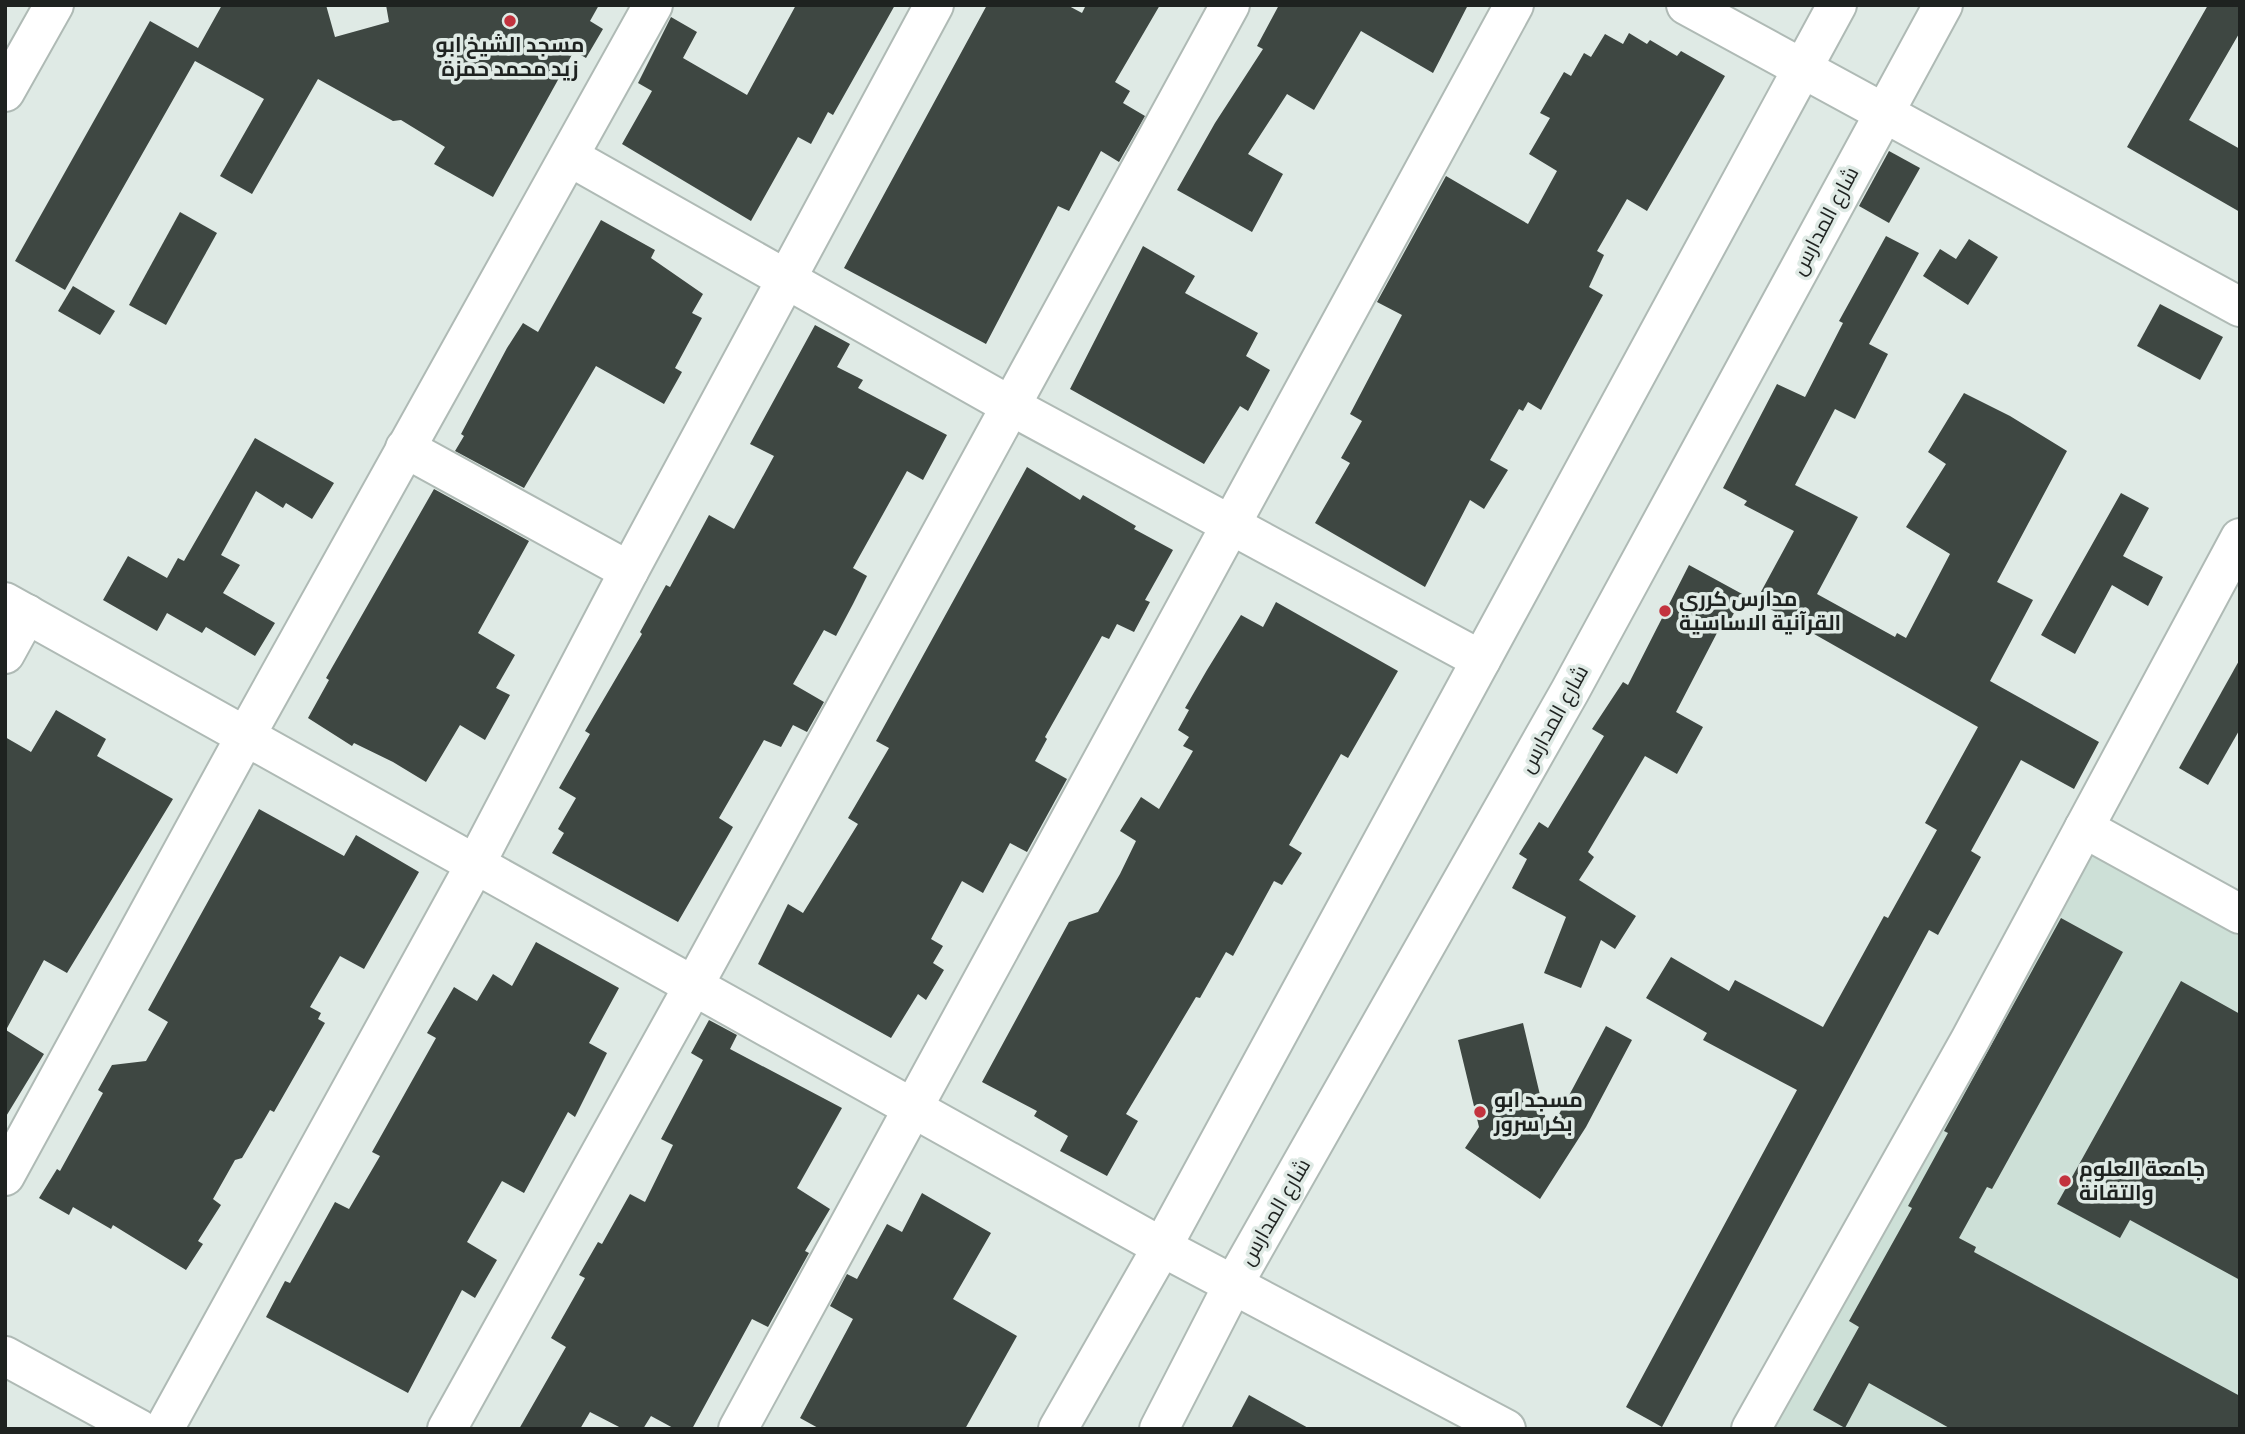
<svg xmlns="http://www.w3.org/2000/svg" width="2245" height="1434" font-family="'Fira Sans Condensed',Cairo,sans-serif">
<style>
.built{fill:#cde0d7}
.building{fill:#3e4742}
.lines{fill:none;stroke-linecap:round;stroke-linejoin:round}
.minor-casing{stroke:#afbab5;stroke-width:42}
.tertiary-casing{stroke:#afbab5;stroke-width:42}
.minor{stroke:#fff;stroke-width:38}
.tertiary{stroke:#fff;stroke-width:38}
.poi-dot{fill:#c3333e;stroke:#dfeae5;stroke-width:2.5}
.labels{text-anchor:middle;stroke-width:7;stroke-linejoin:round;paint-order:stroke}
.poi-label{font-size:21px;font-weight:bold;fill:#1e2220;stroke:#dfeae5;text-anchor:start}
.street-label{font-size:21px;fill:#1e2220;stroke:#dfeae5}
</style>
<rect width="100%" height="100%" fill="#dfeae5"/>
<!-- built -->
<path class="built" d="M2075,844L2240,934V1429H1754Z"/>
<!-- building -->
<g class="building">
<path d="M222,5H326L335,37L389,22L386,5H599L590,21L603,29L586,58L574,51L493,197L434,164L445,147L401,120L393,121L318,79L252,194L220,176L264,99L195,61L65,290L15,261L150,21L198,48Z"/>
<path d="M796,5H895L833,115L828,112L811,144L798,137L751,221L622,144L652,91L638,83L671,17L697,32L683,58L747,95Z"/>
<path d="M987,5H1067L1082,13L1086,5H1160L1115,82L1130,91L1123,103L1145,116L1119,162L1101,151L1069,211L1058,206L986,344L844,268Z"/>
<path d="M1279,5H1468L1433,73L1361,31L1314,110L1287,94L1248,154L1283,174L1252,232L1177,190L1215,123L1263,49L1257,46Z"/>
<path d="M2208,5H2240V32L2189,120L2240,149V212L2127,147Z"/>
<path d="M1629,33L1647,44L1650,40L1677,56L1681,51L1725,76L1647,211L1627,199L1597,251L1604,255L1589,287L1603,295L1541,410L1528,402L1523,411L1519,409L1490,460L1508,470L1484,509L1470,500L1425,587L1315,523L1350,463L1341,458L1362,421L1350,414L1402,315L1377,302L1446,176L1528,224L1557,171L1529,154L1550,118L1540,113L1564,72L1571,76L1584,53L1591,57L1605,34L1623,44Z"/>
<path d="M1889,151L1920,168L1889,223L1859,206Z"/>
<path d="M180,212L217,233L166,325L129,305Z"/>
<path d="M601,220L655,250L651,258L703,294L692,313L702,318L675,368L682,372L664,404L596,366L524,488L455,451L464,436L461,434L507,348L523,323L538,332Z"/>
<path d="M1886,236L1919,253L1869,344L1888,354L1855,419L1835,409L1795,485L1858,517L1817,594L1895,637L1897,633L1906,638L1950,554L1906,527L1946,464L1928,452L1964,393L2010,416L2067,451L1997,582L2033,600L1990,681L2099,742L2074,789L2021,760L1971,851L1981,857L1938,935L1929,930L1662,1427L1626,1407L1797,1090L1703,1040L1707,1033L1646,998L1671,957L1729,991L1735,980L1823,1027L1884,916L1888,918L1937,830L1925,823L1978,727L1756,601L1794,531L1744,505L1747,501L1723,488L1777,384L1805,397L1843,323L1839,321Z"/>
<path d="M1969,239L1998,257L1968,305L1923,276L1940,249L1956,259Z"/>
<path d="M1143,246L1195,276L1185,293L1258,333L1246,356L1270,370L1248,411L1240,406L1204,464L1070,389Z"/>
<path d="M73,286L115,311L100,335L58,311Z"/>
<path d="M2160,304L2223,337L2200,380L2137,346Z"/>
<path d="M815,325L850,344L837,367L863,380L858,388L947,435L923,480L907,471L853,568L867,576L853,604L836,636L824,630L793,684L824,702L807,732L793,725L781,747L764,740L719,818L733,827L678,922L552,853L564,833L558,829L576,798L559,788L590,734L585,731L642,634L640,632L666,585L670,587L709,515L734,529L774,456L750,444Z"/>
<path d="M255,438L334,483L312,519L286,503L283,508L256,491L221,555L240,565L223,593L275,623L255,656L206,627L202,633L167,613L157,631L103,600L128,556L167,578L178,558L184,561Z"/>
<path d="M1027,467L1080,500L1083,495L1136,526L1134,529L1173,550L1145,600L1150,602L1134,632L1117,624L1109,639L1102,636L1045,737L1047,739L1035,761L1067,779L1027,852L1010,843L983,893L962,881L931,939L943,946L933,963L944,970L926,1000L918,994L891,1038L758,964L788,904L803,913L858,824L848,818L889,748L876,741Z"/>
<path d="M434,489L529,541L478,633L515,655L496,688L510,695L485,740L460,725L426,782L393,762L354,743L352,746L308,718L329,680L326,678Z"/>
<path d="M2121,493L2149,508L2123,556L2163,577L2148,606L2112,585L2075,654L2041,635Z"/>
<path d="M1689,565L1744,595L1723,633L1718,631L1676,712L1703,727L1677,774L1645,756L1588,852L1594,857L1579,880L1636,916L1615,949L1601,940L1581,988L1544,973L1566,917L1512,888L1527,859L1519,854L1539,822L1548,828L1604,736L1592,729L1623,682L1628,685Z"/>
<path d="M1276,602L1398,671L1348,758L1341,754L1289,845L1302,853L1282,885L1274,881L1233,956L1226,952L1200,998L1196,997L1126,1114L1138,1121L1107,1176L1060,1151L1068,1136L1034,1116L1037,1111L982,1082L1069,922L1098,912L1120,874L1136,841L1120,831L1141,797L1159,809L1193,751L1183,746L1189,737L1178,730L1189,710L1185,708L1207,670L1241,615L1263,627Z"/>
<path d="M2240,659V729L2208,785L2179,768Z"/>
<path d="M56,710L106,739L97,756L173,799L67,973L44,960L6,1030L44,1054L5,1118V737L31,752Z"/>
<path d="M259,809L344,856L356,835L419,872L364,969L340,956L310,1007L321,1013L318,1019L325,1023L274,1112L270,1110L242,1158L235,1160L213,1199L221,1205L198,1241L203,1244L186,1270L113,1225L111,1229L73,1207L69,1215L39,1198L57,1169L60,1171L103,1093L98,1090L112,1065L146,1061L168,1022L148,1010Z"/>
<path d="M2061,918L2123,952L1992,1189L1987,1187L1959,1238L1976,1247L1974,1252L2240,1396V1429H1951L1869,1383L1845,1428L1813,1410L1859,1327L1849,1321L1912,1208L1908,1206L1948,1133L1944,1131Z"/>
<path d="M536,942L619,988L589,1043L607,1053L575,1117L568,1112L524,1193L502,1181L467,1242L497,1260L475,1298L462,1290L408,1393L266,1317L285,1281L290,1283L335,1202L349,1209L380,1156L372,1152L436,1038L427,1033L454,987L477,1001L493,974L512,986Z"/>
<path d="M2181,981L2240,1014V1280L2130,1220L2120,1238L2057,1204Z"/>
<path d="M709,1020L737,1035L730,1049L842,1108L797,1188L830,1209L805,1251L809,1253L768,1327L752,1319L692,1429H675L651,1416L643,1429H623L590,1412L580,1429H519L566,1347L551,1338L585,1278L579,1275L598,1242L602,1244L630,1194L645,1202L673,1145L661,1139L703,1060L691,1053Z"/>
<path d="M1523,1023L1549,1133L1606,1026L1632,1040L1586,1127L1540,1199L1465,1148L1479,1127L1458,1040Z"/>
<path d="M922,1193L991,1233L953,1299L1017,1336L965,1429H820L800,1418L853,1319L830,1306L847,1274L857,1279L887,1224L902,1232Z"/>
<path d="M1249,1395L1310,1429H1231Z"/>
</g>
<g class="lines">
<!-- minor casing -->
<g class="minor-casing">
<g id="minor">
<path d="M5,92L54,5"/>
<path d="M570,157L1009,405L1481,660"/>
<path d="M405,448L629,571"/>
<path d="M5,602L1162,1247L1506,1429"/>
<path d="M5,654L27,614"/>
<path d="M2084,828L2240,914"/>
<path d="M5,1176L245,737L653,5"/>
<path d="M5,1356L139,1429"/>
<path d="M164,1429L476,863L629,571L934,5"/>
<path d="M447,1429L694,985L1230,5"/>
<path d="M738,1429L1514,5"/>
<path d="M1058,1429L1162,1247L1837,5"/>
<path d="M1159,1429L1233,1285L1570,691L1943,5"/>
<path d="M1751,1429L1970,1040L2240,538"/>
</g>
</g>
<!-- tertiary casing -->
<g class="tertiary-casing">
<path id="tertiary" d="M1686,5L2240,307"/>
</g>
<!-- minor -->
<use href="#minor" class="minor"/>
<!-- tertiary -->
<use href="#tertiary" class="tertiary"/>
</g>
<!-- markers -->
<g class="poi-dot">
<circle cx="510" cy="21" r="7"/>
<circle cx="1665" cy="611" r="7"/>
<circle cx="1480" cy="1112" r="7"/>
<circle cx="2065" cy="1181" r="7"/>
</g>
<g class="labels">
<!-- poi labels -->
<g class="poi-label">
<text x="510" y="52" text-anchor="middle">مسجد الشيخ ابو<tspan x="510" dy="24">زيد محمد حمزة</tspan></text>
<text x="1679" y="606">مدارس كرري<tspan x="1679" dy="24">القرآنية الاساسية</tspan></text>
<text x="1494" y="1107">مسجد ابو<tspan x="1494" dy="24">بكر سرور</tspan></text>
<text x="2079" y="1176">جامعة العلوم<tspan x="2079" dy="24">والتقانة</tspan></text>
</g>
<!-- street labels -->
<g class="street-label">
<text transform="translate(1825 221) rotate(-62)" y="7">شارع المدارس</text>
<text transform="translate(1554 719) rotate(-61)" y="7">شارع المدارس</text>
<text transform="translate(1275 1212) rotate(-60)" y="7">شارع المدارس</text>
</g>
</g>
<!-- border -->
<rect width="2245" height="1434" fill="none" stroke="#1e2220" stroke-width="14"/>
</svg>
